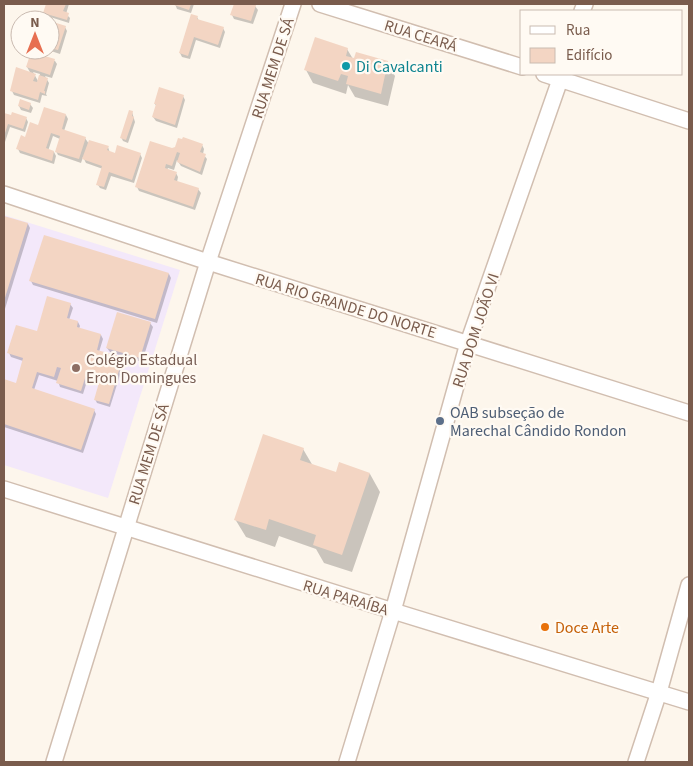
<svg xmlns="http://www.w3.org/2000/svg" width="693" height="766" font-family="'Source Sans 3',sans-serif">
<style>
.education{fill:#f3e8fa}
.shadow{fill:#0003;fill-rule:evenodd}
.building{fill:#f3d5c3}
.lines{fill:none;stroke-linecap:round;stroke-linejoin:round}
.street-casing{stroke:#d1beb0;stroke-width:18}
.street{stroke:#fff;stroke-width:15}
.culture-dot{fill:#0f9aa8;stroke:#fffaf3;stroke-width:2}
.education-dot{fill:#8d6e63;stroke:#fffaf3;stroke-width:2}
.service-dot{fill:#5c6f8a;stroke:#fffaf3;stroke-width:2}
.food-dot{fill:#e8710a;stroke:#fffaf3;stroke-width:2}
.labels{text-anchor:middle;stroke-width:4.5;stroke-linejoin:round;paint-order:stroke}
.street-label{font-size:16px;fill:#7a5c4d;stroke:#fffaf3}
.culture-label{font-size:16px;fill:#0d838f;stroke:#fffaf3;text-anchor:start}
.education-label{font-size:16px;fill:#785e54;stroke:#fffaf3;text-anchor:start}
.service-label{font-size:16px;fill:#4e5e75;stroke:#fffaf3;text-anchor:start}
.food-label{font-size:16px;fill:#c56008;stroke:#fffaf3;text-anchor:start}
</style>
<rect width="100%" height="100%" fill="#fdf6ec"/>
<!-- education -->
<path class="education" d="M4,215L180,270L108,498L4,465Z"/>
<!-- shadow -->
<g class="shadow">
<path d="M47,4H69L66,14L70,18L69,23L47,16L45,13Z"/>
<path d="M175,4H194L191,13L177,9Z"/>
<path d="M235,4H249L255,6L258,10L253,24L234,19L232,15Z"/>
<path d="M197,17L199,21L223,28L225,32L220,48L196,40L190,59L182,57L180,53Z"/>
<path d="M50,23L65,27L67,31L60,54L48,50H50Z"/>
<path d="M347,49L353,59L387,62L395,76L388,106L355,97L348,85L346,94L313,83L306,70Z"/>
<path d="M32,53L55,61L57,64L52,78L45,76L49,83L46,94L47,96L42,95L40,103L14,95L12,91L31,74L27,67ZM33,72L40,74L38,81Z"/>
<path d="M183,96L185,100L177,128L156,121L153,117L157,107L155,104Z"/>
<path d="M30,104L33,108L31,113L21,110L19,106Z"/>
<path d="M132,112L135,122L128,143L123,141L121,137Z"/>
<path d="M4,114L26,118L28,122L25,132L10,127L4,145Z"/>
<path d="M66,115L68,119L64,131L85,138L89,144L108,147L110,153L116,155L140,154L142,158L134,183L111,176L106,190L100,188L98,185L103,169L86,163L83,157L81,163L58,155L56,151L60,139L53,136L48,151L54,152L56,156L54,164L20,153L18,149L26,138L39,127Z"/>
<path d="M202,145L204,149L203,154L207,159L202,175L181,166L177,160L174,170L168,168L167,170L176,173L178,177L177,182L198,189L201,193L195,210L139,191L137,187L172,149Z"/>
<path d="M4,217L28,224L30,228L4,312Z"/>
<path d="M169,274L171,278L157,323L33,285L31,281Z"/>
<path d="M70,304L73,308L69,320L78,322L80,326L79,329L101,335L103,339L99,352L122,358L124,362L110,407L97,403L95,399L100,382L88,378L83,394L60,387L58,381L39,375L34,390L94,410L96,414L83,453L4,427V380L17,384L23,361L11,357L9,353L37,332Z"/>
<path d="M150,323L153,327L142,362L110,352L107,348Z"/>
<path d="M303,449L313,466L336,474L340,464L370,474L380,492L352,572L324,563L316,549L279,536L275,547L246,537L235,519Z"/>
</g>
<!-- building -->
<g class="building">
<path d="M46,4H66L63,11L69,13L67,20L43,13Z"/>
<path d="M171,4H191L189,10Z"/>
<path d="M234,4L256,5L251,21L230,15Z"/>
<path d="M191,14L198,16L197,19L224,27L218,45L194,37L188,56L179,53Z"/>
<path d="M50,21L66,26L58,50L50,48Z"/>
<path d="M315,37L348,48L346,56L354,58L356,52L388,61L381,94L346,84L348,76L341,74L338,81L304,70Z"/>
<path d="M31,52L55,59L50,75L26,67Z"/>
<path d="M16,67L36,74L33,81L37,82L39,75L48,78L44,91H45V94L40,92L38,100L10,91Z"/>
<path d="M159,87L184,95L175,125L152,117L156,104H154Z"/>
<path d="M20,99L31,103L29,110L18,106Z"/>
<path d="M44,107L66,114L62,129L86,137L79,159L55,152L60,136L51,133L46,148L54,151L52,161L16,149L21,135L25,137L30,122L38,125Z"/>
<path d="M129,110L133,111L132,116L134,117L126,140L120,138Z"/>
<path d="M12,112L27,117L23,129L8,124L4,136V113L11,115Z"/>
<path d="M183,137L203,144L200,152L206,154L200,172L177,162L180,153L177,152L172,166L166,164L165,168L177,172L174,180L199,188L193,207L135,187L150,141L172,148L175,147L178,138L182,139Z"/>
<path d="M89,140L109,146L107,150L115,153L117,145L141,153L132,180L109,172L104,187L96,185L102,166L82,159Z"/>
<path d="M4,216L28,223L4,301Z"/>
<path d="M44,235L169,273L155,319L29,281Z"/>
<path d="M47,296L71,303L67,318L78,321L77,327L101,334L97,350L123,357L109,404L94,400L100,379L86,375L81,391L56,383L61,368L57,367L54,377L37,372L32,388L95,409L81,450L4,424V379L16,383L23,358L7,353L16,325L37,331Z"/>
<path d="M117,312L151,322L140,358L106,348Z"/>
<path d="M263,434L304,448L300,460L336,472L339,462L370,473L342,555L313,545L316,535L269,519L266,530L234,520Z"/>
</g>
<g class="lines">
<!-- street casing -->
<g class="street-casing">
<g id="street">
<path d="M320,4L522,67"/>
<path d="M582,11L585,4"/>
<path d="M544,74L689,121"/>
<path d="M4,194L208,262L689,413"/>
<path d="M4,489L393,611L689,702"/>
<path d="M54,762L208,262L293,4"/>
<path d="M347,762L393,611L468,343L562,74"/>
<path d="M636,762L659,692L689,585"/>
</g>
</g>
<!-- street -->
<use href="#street" class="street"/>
</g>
<!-- markers -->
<circle class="culture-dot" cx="346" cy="66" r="5"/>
<circle class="education-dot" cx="76" cy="368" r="5"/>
<circle class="service-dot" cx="440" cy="421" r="5"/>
<circle class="food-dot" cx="545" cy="627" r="5"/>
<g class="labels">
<!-- street labels -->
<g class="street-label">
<text transform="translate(421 35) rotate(17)" y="6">RUA CEARÁ</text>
<text transform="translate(272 68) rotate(-72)" y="6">RUA MEM DE SÁ</text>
<text transform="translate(346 305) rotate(17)" y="6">RUA RIO GRANDE DO NORTE</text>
<text transform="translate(475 330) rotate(-72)" y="6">RUA DOM JOÃO VI</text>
<text transform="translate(148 454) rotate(-73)" y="6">RUA MEM DE SÁ</text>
<text transform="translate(346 597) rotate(17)" y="6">RUA PARAÍBA</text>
</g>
<!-- culture labels -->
<g class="culture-label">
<text x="356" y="72">Di Cavalcanti</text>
</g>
<!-- education labels -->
<g class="education-label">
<text x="86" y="365">Colégio Estadual<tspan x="86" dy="18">Eron Domingues</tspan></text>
</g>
<!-- service labels -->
<g class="service-label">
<text x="450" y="418">OAB subseção de<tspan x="450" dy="18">Marechal Cândido Rondon</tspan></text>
</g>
<!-- food labels -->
<g class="food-label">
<text x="555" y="633">Doce Arte</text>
</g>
</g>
<!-- border -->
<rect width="693" height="766" fill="none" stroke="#7a5c4d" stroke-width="10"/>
<!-- legend -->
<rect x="520" y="10" width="162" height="65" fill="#fffaf3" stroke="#cabbb1"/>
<rect x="530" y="26" width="25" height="8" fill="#ffffff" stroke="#cabbb1"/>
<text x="566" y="35" font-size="15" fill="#7a5c4d">Rua</text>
<rect x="530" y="48" width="25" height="15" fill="#f3d5c3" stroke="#cabbb1"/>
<text x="566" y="60" font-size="15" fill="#7a5c4d">Edifício</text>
<!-- north arrow -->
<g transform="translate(35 35)"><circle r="24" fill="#fffaf3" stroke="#cabbb1"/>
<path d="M0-4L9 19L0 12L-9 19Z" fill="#e76f51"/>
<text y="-8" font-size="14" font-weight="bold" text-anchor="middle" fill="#7a5c4d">N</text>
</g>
</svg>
